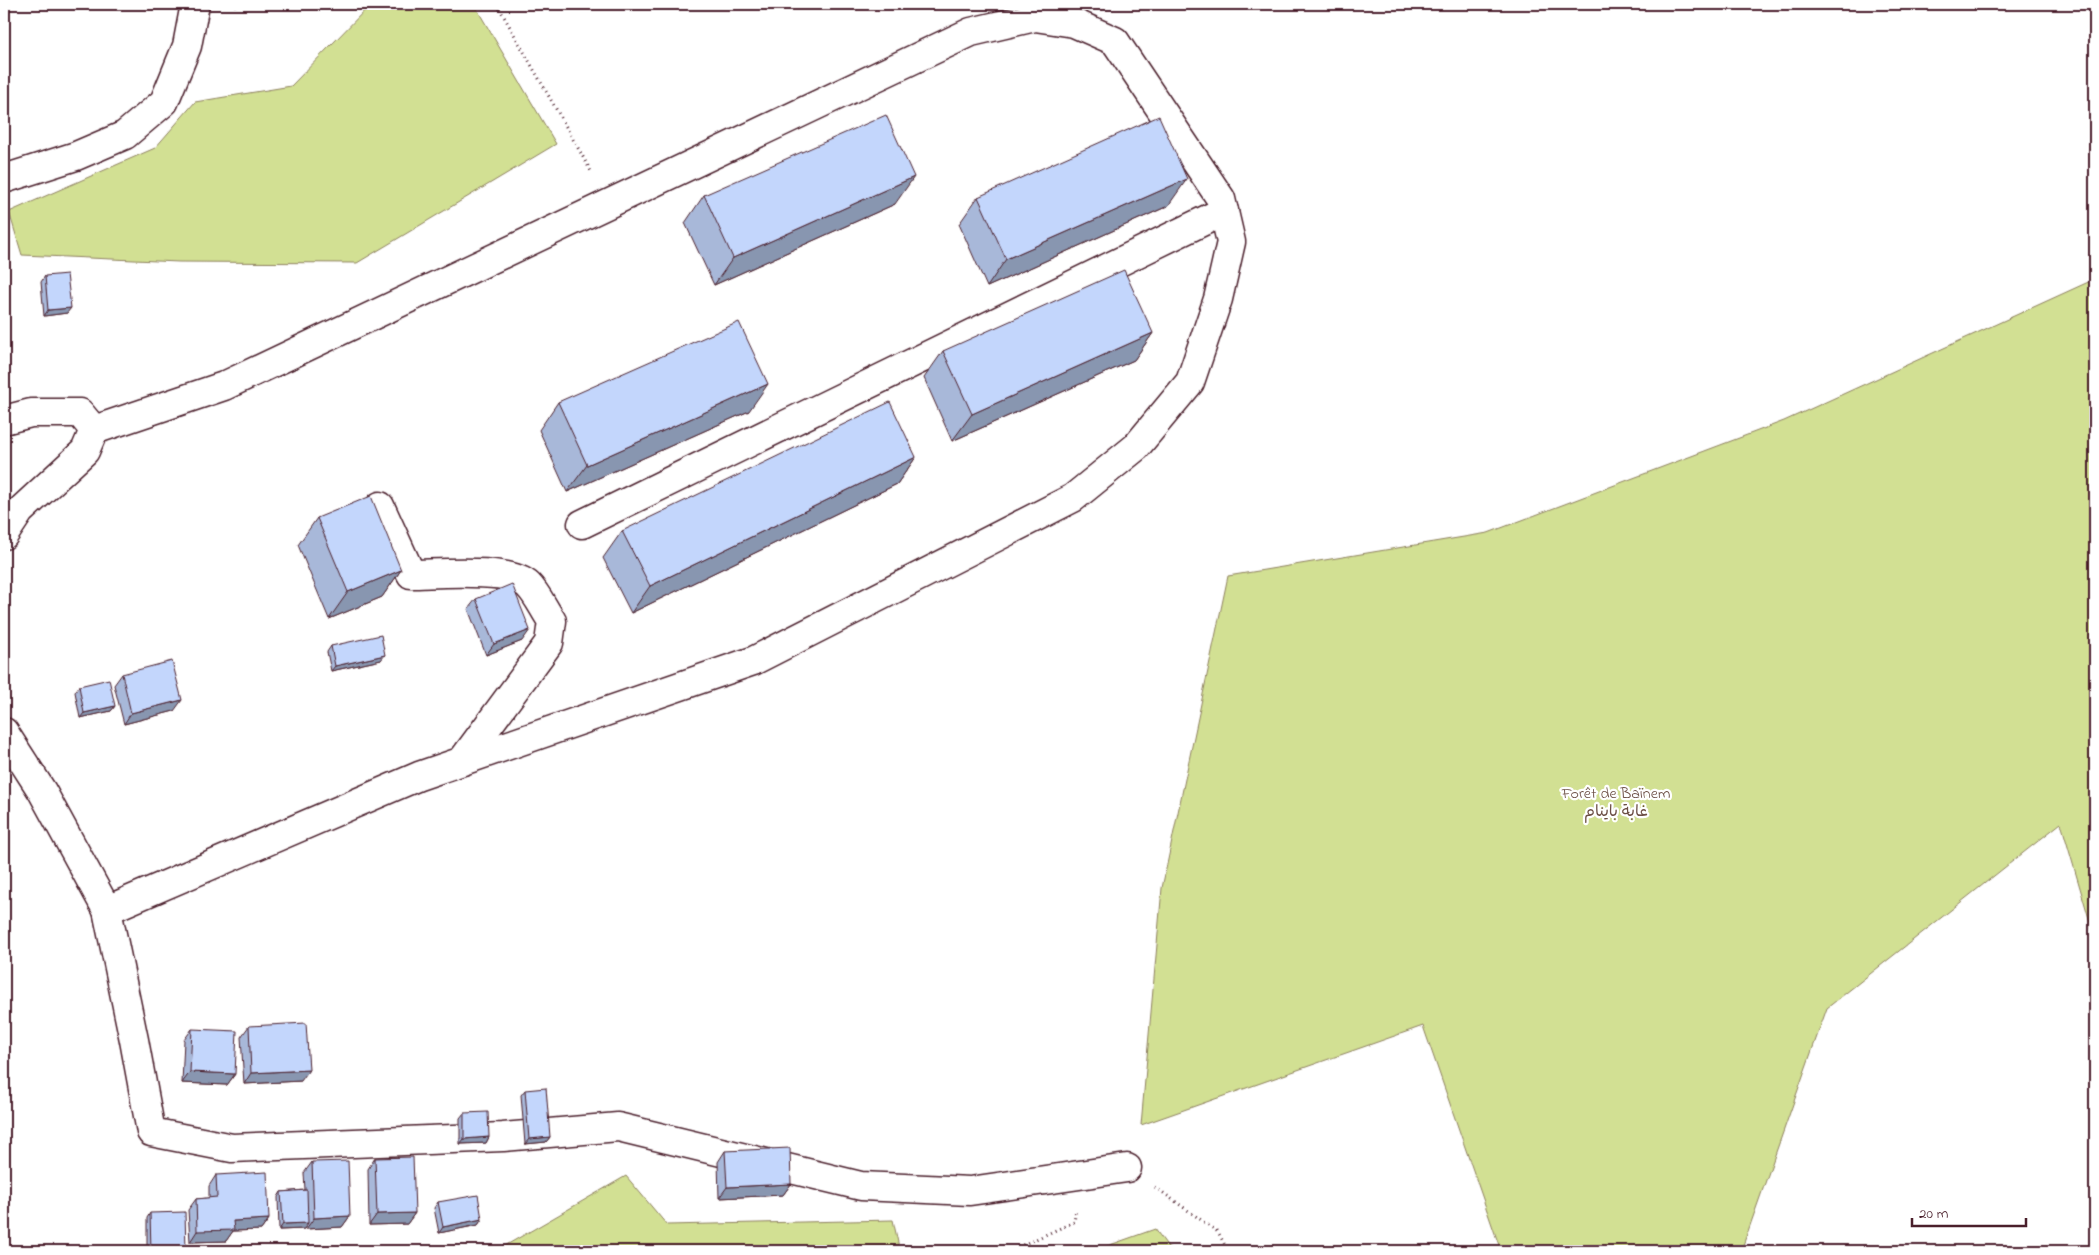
<svg xmlns="http://www.w3.org/2000/svg" width="2099" height="1255" font-family="'Indie Flower','Playpen Sans Arabic',sans-serif">
<style>
.green{fill:#d2e093;stroke:#8e805f}
.lines{fill:none;stroke-linecap:round;stroke-linejoin:round}
.minor-casing{stroke:#4a1f2b;stroke-width:31}
.path{stroke:#4a1f2b;stroke-width:3;stroke-dasharray:1 4;stroke-linecap:butt}
.minor{stroke:#fff;stroke-width:28}
.wall{fill:#a8b8d9;stroke:#4a1f2b}
.shaded-wall{fill:#8896b0;stroke:#4a1f2b}
.building{fill:#c3d6fc;stroke:#4a1f2b}
.labels{text-anchor:middle;stroke-width:4.5;stroke-linejoin:round;paint-order:stroke}
.park-label{font-size:16px;fill:#6c4f45;stroke:#fff}
</style>
<rect width="100%" height="100%" fill="#fff"/>
<filter id="ink" filterUnits="userSpaceOnUse"><feTurbulence type="fractalNoise" baseFrequency=".02" numOctaves="2"/><feDisplacementMap in="SourceGraphic" scale="10" xChannelSelector="R" yChannelSelector="G"/><feConvolveMatrix kernelMatrix="1 2 1 2 8 2 1 2 1" color-interpolation-filters="sRGB"/></filter>
<g filter="url(#ink)">
<!-- green -->
<g class="green">
<path d="M371,4H474L556,144L357,263L179,262L22,255L9,212L155,148L195,102L291,86Z"/>
<path d="M2095,279V939L2061,823L1827,1008L1741,1251H1501L1423,1026L1141,1125L1162,888L1228,576L1488,533L1784,421Z"/>
<path d="M626,1176L667,1225L893,1220L899,1247L496,1251Z"/>
<path d="M1155,1229L1171,1251H1093Z"/>
</g>
<g class="lines">
<!-- minor casing -->
<g class="minor-casing">
<g id="minor">
<path d="M4,179L76,156L125,135L164,102L187,46L195,4"/>
<path d="M4,420L31,413H80L94,430L85,451L20,511L4,535"/>
<path d="M94,430L224,386L971,32L1035,17L1074,23L1115,41L1221,199L1231,242L1218,299L1190,382L1136,447L1073,498L753,661L419,776L107,910"/>
<path d="M380,506L411,574C436,574 510,567 528,585C538,595 544,610 552,621L549,643L462,761"/>
<path d="M582,524L1224,211"/>
<path d="M4,732L42,791L107,910L134,1040L151,1132L232,1148L503,1137L618,1127L861,1186L970,1191L1127,1168"/>
</g>
</g>
<!-- path -->
<g class="path">
<path d="M497,4L592,173"/>
<path d="M1155,1187L1218,1232L1228,1251"/>
<path d="M1009,1251L1074,1222L1076,1209"/>
</g>
<!-- minor -->
<use href="#minor" class="minor"/>
</g>
<!-- wall -->
<g class="wall">
<path d="M704,195L895,204L714,285L685,223Z"/>
<path d="M978,197L1168,206L987,287L959,224Z"/>
<path d="M45,276L67,313L44,316L41,282Z"/>
<path d="M1153,333L1134,360L952,441L924,378L943,351Z"/>
<path d="M558,402L749,411L567,492L539,430Z"/>
<path d="M916,457L897,484L631,613L603,558L622,531Z"/>
<path d="M317,518L401,570L382,597L329,619L298,545Z"/>
<path d="M476,599L522,641L486,655L468,609Z"/>
<path d="M331,646L381,660L331,671L327,652Z"/>
<path d="M122,674L174,711L124,724L114,685Z"/>
<path d="M79,686L115,706L111,711L80,718L75,692Z"/>
<path d="M249,1026L301,1081L244,1084L241,1037Z"/>
<path d="M192,1029L235,1074L227,1085L182,1083L184,1040Z"/>
<path d="M525,1090L550,1137L546,1142L525,1144L521,1095Z"/>
<path d="M464,1113L489,1137L486,1143L460,1144V1118Z"/>
<path d="M725,1151L791,1184L783,1195L719,1198L718,1162Z"/>
<path d="M375,1158L415,1213L407,1224L369,1225L368,1169Z"/>
<path d="M312,1162L350,1216L342,1227L306,1229V1226L304,1229L279,1230L278,1197L281,1192L305,1190L304,1173Z"/>
<path d="M216,1175L269,1219L261,1230L233,1231L226,1241L190,1242L188,1210L196,1199L209,1198V1186Z"/>
<path d="M438,1202L482,1219L478,1225L439,1233L434,1208Z"/>
<path d="M150,1213L186,1250L185,1251H147V1218Z"/>
</g>
<!-- shaded-wall -->
<g class="shaded-wall">
<path d="M235,4H247L234,6Z"/>
<path d="M914,177L895,204L714,285L733,258Z"/>
<path d="M1187,179L1168,206L987,287L1006,259Z"/>
<path d="M71,308L67,313L44,316L48,310Z"/>
<path d="M1153,333L1134,360L952,441L972,414Z"/>
<path d="M768,384L749,411L567,492L587,465Z"/>
<path d="M916,457L897,484L631,613L650,586Z"/>
<path d="M401,570L382,597L329,619L348,592Z"/>
<path d="M530,630L522,641L486,655L494,644Z"/>
<path d="M385,655L381,660L331,671L335,666Z"/>
<path d="M182,700L174,711L124,724L131,713Z"/>
<path d="M115,706L111,711L80,718L84,713Z"/>
<path d="M309,1070L301,1081L244,1084L251,1073Z"/>
<path d="M190,1072L235,1074L227,1085L182,1083Z"/>
<path d="M489,1137L486,1143L460,1144L464,1139Z"/>
<path d="M550,1137L546,1142L525,1144L529,1139Z"/>
<path d="M791,1184L783,1195L719,1198L727,1187Z"/>
<path d="M415,1213L407,1224L369,1225L377,1214Z"/>
<path d="M350,1216L342,1227L306,1229L314,1218Z"/>
<path d="M269,1219L261,1230L233,1231L226,1241L190,1242L197,1231L233,1221Z"/>
<path d="M482,1219L478,1225L439,1233L443,1227Z"/>
<path d="M308,1223L304,1229L279,1230L283,1224Z"/>
<path d="M186,1250L185,1251H151Z"/>
</g>
<!-- building -->
<g class="building">
<path d="M886,115L914,177L733,258L704,195Z"/>
<path d="M1159,116L1187,179L1006,259L978,197Z"/>
<path d="M1124,270L1153,333L972,414L943,351Z"/>
<path d="M67,274L71,308L48,310L45,276Z"/>
<path d="M739,322L768,384L587,465L558,402Z"/>
<path d="M890,402L916,457L650,586L622,531Z"/>
<path d="M371,496L401,570L348,592L317,518Z"/>
<path d="M512,584L530,630L494,644L476,599Z"/>
<path d="M381,635L385,655L335,666L331,646Z"/>
<path d="M172,661L182,700L131,713L122,674Z"/>
<path d="M109,679L115,706L84,713L79,686Z"/>
<path d="M306,1023L309,1070L251,1073L249,1026Z"/>
<path d="M192,1029L237,1031L235,1074L190,1072Z"/>
<path d="M546,1088L550,1137L529,1139L525,1090Z"/>
<path d="M488,1112L489,1137L464,1139V1113Z"/>
<path d="M790,1148L791,1184L727,1187L725,1151Z"/>
<path d="M413,1157L415,1213L377,1214L375,1158Z"/>
<path d="M348,1161L350,1216L314,1218L312,1162Z"/>
<path d="M267,1172L269,1219L233,1221L234,1230L197,1231L196,1199L217,1197L216,1175Z"/>
<path d="M307,1190L308,1223L283,1224L281,1192Z"/>
<path d="M478,1195L482,1219L443,1227L438,1202Z"/>
<path d="M185,1212L186,1250L151,1251L150,1213Z"/>
</g>
</g>
<g class="labels">
<!-- park labels -->
<g class="park-label">
<text x="1616" y="798">Forêt de Baïnem<tspan x="1616" dy="18">غابة باينام</tspan></text>
</g>
</g>
<!-- margin -->
<rect width="2099" height="1255" fill="none" stroke="#fff" stroke-width="20"/>
<rect x="10" y="10" width="2079" height="1235" fill="none" stroke="#4a1f2b" stroke-width="2" filter="url(#ink)"/>
<!-- scale -->
<path d="M1912 1218v8h114v-8" fill="none" stroke="#4a1f2b" stroke-width="2.5"/>
<text x="1919" y="1218" font-size="15" fill="#4a1f2b" stroke="#ffffff" stroke-width="4" paint-order="stroke">20 m</text>
</svg>
